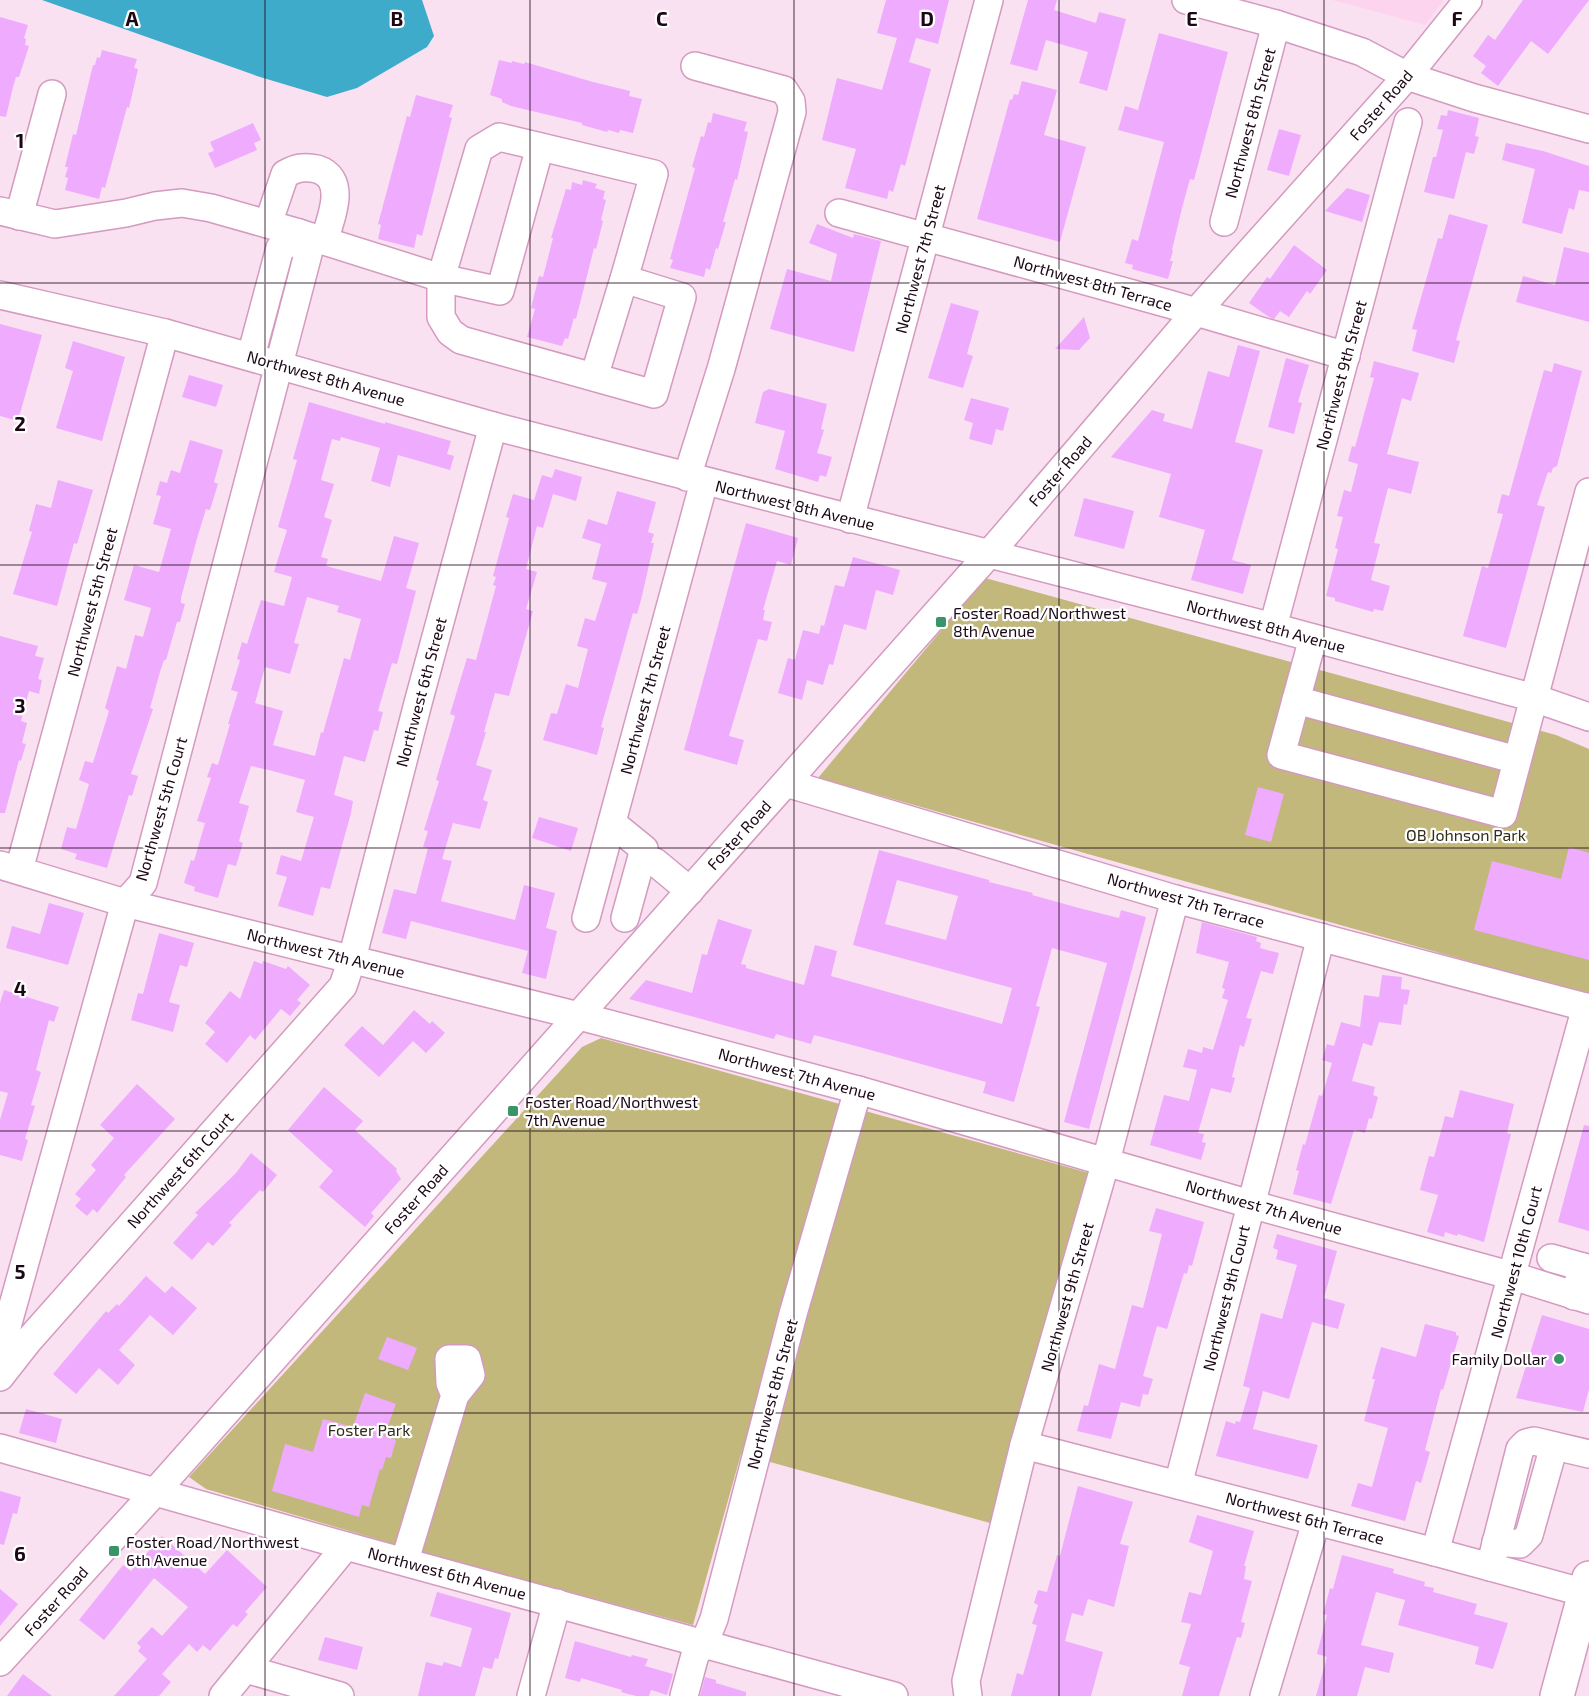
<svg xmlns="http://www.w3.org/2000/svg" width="1589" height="1696" font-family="'Exo 2',sans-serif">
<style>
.built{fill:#fdd4ee}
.green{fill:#c2b87b}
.water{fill:#3dabc9}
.building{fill:#efabfe;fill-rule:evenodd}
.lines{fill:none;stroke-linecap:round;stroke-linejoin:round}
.minor-casing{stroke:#d49ac0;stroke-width:30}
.major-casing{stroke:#d49ac0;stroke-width:36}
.minor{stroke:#fff;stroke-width:27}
.major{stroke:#fff;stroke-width:33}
.grid{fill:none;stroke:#1b0715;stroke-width:1.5;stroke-opacity:0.55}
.poi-dot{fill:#3a9469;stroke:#fff;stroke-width:2}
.labels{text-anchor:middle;stroke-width:4.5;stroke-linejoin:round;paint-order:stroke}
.street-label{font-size:16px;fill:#1b0715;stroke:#fff}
.poi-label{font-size:16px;fill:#1b0715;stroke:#fff;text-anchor:start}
.park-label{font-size:16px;fill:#302c19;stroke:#fff}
.grid-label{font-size:20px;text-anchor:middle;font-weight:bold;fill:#1b0715;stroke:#fff;stroke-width:4.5;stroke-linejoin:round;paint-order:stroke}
</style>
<rect width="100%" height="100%" fill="#fae1f1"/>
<!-- built -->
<path class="built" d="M1332,0H1444L1425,25Z"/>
<!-- green -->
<g class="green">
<path d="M985,578L1556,735L1589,749V995L818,778Z"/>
<path d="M601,1038L1089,1173L990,1523L741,1454L693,1625L438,1557L206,1489L189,1477L582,1047Z"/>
</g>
<!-- water -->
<path class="water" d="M42,0H422L434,36L427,47L357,88L327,97L260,77Z"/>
<!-- building -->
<g class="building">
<path d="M886,0H949L938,44L916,38L909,62L931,69L905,166L901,164L893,192L889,190L887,199L845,188L856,149L822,140L837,78L882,90L897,38L877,33Z"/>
<path d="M1028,0H1057L1054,10L1096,23L1099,12L1126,19L1107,91L1079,83L1088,52L1046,40L1037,71L1010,64Z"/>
<path d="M1523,0H1589L1548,54L1531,41L1498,86L1481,73L1486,66L1473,56L1488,35L1495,40Z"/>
<path d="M0,17L28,25L24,38L26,39L25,45L29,46L19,77H16L13,87L6,117L0,116Z"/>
<path d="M1159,33L1228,52L1194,180L1190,179L1182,208L1172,250L1173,251L1170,261H1173L1168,279L1132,269L1133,265L1125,263L1132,239L1138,241L1164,142L1118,130L1125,106L1138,110Z"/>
<path d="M102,50L137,59L134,68L138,69L129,108L127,107L105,188L102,187L99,199L65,190L68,178L65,177L68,167H65L73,134L76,135L93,65H95L97,57L100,58Z"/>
<path d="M499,60L512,63V61L524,64L525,62L593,82L630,91L629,96L642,99L633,133L620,130L619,133L608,130L607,132L582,125V123L511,106L502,102V99L490,95Z"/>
<path d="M1022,81L1057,90L1044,135L1086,147L1060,242L977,219L1010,99L1012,100L1014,94L1018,95Z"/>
<path d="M416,95L453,105L449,117L452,118L422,236L417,234L414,248L378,239L381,225L378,224L407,116L410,117Z"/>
<path d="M1448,110L1479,118L1475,136L1479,137L1474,154L1466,152L1454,199L1424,192L1433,157H1436L1443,130L1437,129L1441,115L1447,116Z"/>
<path d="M713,113L747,122L744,131L748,132L737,180L735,179L723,222H726L718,249L716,248L710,270L706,268L704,277L670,268L673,260L670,259L695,168L692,167L701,136L704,137L708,122L711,123Z"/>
<path d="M253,123L261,140L254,143L257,150L215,168L208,153L214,151L210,142Z"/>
<path d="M1279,129L1301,135L1289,176L1267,170Z"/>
<path d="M1506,143L1543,151L1589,166V192L1579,190L1574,210L1569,208L1562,234L1522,223L1535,169L1502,160Z"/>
<path d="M583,180L597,184L595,188L605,191L603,199L606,200L601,220L603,221L596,249L594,248L576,319L574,318L568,339L565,338L562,346L527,337L535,309L531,308L539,276L543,277L553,238H551L566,189L571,190L572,182L582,185Z"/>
<path d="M1347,188L1370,195L1362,222L1325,211Z"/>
<path d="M1449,214L1488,225L1456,340L1460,341L1454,363L1412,351L1417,330L1412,329L1438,238L1442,239Z"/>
<path d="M817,224L853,238L854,234L881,241L854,352L770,329L787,269L831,281L837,254L809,243Z"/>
<path d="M1294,245L1327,270L1310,294L1307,291L1289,317L1280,311L1274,319L1269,317L1249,303L1267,277L1270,279Z"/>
<path d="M1564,247L1589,253V322L1516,302L1523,276L1555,285Z"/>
<path d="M951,303L979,311L967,354L973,356L963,388L928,378Z"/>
<path d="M1084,317L1090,338L1079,350L1055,349Z"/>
<path d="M0,324L42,335L18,421L0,416Z"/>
<path d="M73,341L125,357L102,441L56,428L73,371L65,368Z"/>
<path d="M1238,345L1260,351L1235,442L1263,450L1232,560L1251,565L1243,594L1191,580L1205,530L1159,517L1171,474L1111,457L1152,410L1165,414L1163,421L1192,429L1208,371L1229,377Z"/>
<path d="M1286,358L1309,365L1298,402L1302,403L1294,434L1268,427Z"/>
<path d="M1374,361L1419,373L1411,401L1402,398L1387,454L1419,462L1411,494L1388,488L1374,543L1380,544L1371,580L1390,586L1383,611L1374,609L1373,612L1335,601V598L1326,596L1338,549L1335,548L1343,517L1337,516L1344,490L1351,492L1358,464L1348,461L1352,446L1355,447L1374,378L1370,377Z"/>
<path d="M1554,363L1582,371L1557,466L1553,468L1551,473L1548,472L1537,505L1545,507L1506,648L1463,636L1482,566L1488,568L1503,514L1497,513L1502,494L1509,496L1544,370L1552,372Z"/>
<path d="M189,375L223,385L216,407L182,397Z"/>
<path d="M769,389L827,404L821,429L824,430L817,453L832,457L826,477L820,475L818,482L775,469L785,431L755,423L763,392Z"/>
<path d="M971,398L1009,408L1003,431L996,429L992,445L969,439L973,423L964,420Z"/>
<path d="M309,402L385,424V422L451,441L447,454L454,456L450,470L398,455L390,487L371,481L380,448L341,437L340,441L332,439L321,480L334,484L324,517L332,520L321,557L328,559L326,566L381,581L394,536L419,543L406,588L416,591L397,664L392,663L378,711L383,712L378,731L374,730L365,762L344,756L334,795L353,801L351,813L330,889L321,887L313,916L278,906L287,877L276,874L281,855L301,861L314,817L296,812L305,780L269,770L251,766L239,803L249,806L239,841L243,843L236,866L228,864L218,898L194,891L195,887L184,883L191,860L194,861L205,823L197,821L211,778L207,777L212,763L218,765L230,724H228L238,692L231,690L240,660L237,659L242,642L247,644L261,600L284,606L292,577L274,572L287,530L278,527L297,460L293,459ZM307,597L339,606L337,612L361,619L350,660L344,658L323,733L321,732L315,756L273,745L283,711L255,703L265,667L290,674L299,644L294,643Z"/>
<path d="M190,440L223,450L214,482L218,484L210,510L206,509L196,542L181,598V603L185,604L180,622H177L166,660H164L160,672L150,708L153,709L131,774L138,776L132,796L129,795L107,868L75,859L77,854L61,849L67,827L76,829L89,784L79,780L85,761L93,763L109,711L105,708L117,666L126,669L135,635L143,637L151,608L124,600L134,565L159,572L171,529L153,524L161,496L156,495L160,481L167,483L171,470L180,473Z"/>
<path d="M555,469L582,477L576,501L553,494L543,528L537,526L526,569L537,572L526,609L533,611L509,696L495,693L484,732H486L476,765L492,770L483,800L488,802L480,829L453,823L442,859L452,861L441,901L515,920L524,885L555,893L546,928L557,931L546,979L522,973L528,951L411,921L406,939L382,933L394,889L416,894L428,848L423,847L428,831L424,830L439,781L436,780L455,716L450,714L467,658L476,660L496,586L493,585L496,577L493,576L509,518L506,517L513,494L534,500L542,475L552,478Z"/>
<path d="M58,480L93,490L77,544L74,543L57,606L13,594L32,532L29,531L36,504L51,508Z"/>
<path d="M617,491L656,502L648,532L654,534L651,543H654L641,600L637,614L633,613L601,727L604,728L597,755L543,740L551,713L557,714L566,684L578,688L588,649L577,646L585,618L595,621L607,583L592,579L601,544L582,538L588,519L607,525Z"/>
<path d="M1084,498L1134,511L1124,549L1074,536Z"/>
<path d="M746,523L798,538L791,565L777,561L763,610H765L763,620L772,622L767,641L758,639L729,736L744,740L737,765L684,750Z"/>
<path d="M853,557L900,570L893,595L876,590L866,630L844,624L833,665L829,664L823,685L807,680L802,700L778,693L788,658L795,660L803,630L819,634L821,625L824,626L835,585L844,587Z"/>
<path d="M0,636L38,646L35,656L44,658L38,679L42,680L39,694L29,691L21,721L27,723L22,743L26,744L21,761L19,760L5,813H0Z"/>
<path d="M1258,787L1284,794L1271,842L1245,835Z"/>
<path d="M539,817L578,828L571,851L532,838Z"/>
<path d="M1569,847L1589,853V960L1474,930L1492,861L1561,879Z"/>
<path d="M879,850L989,880V882L1033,893L1032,895L1079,908L1119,918L1121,910L1146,917L1089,1129L1064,1122L1107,963L1052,948L1036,1006L1040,1007L1014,1102L983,1093L986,1082L856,1046L814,1035L811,1044L776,1034L774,1039L629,999L646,980L692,993L702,954L707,955L718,919L752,930L741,964L746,965V968L804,985L815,945L837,951L831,976L1002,1024L1012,988L853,945ZM897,880L958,896L946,940L885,924Z"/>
<path d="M49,903L84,913L68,965L6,948L12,926L40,934Z"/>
<path d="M1202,922L1257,937L1256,941L1261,943L1260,948L1279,953L1273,974L1261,971L1246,1018L1252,1019L1244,1047L1240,1045L1232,1077L1235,1078L1231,1093L1211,1088L1198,1133L1204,1134L1202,1142L1206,1143L1201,1160L1150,1145L1164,1095L1189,1101L1197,1070L1183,1067L1188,1049L1202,1053L1203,1047L1213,1050L1228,1000L1222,998L1225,989L1222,988L1229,962L1196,953Z"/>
<path d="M159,933L194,943L187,967L180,965L169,1002L180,1005L173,1032L131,1020L138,993L143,994Z"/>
<path d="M254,961L262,964L263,961L286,969L288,966L310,985L297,1000L301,1003L290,1016L281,1009L255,1040L250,1035L227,1063L205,1044L215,1032L205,1023L230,991L240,999Z"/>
<path d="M1382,975L1402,977L1401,989L1410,990L1407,1005L1404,1004L1401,1025L1379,1022L1372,1046L1363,1043L1352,1081L1375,1087L1373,1095L1378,1097L1372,1119L1369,1118L1365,1133L1354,1130L1331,1204L1293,1194L1299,1171L1296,1170L1303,1144L1305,1145L1319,1095L1322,1096L1332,1063L1322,1060L1327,1044L1334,1046L1341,1022L1360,1027L1364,995L1379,997Z"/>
<path d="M4,990L59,1007L54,1022L49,1020L36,1070L41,1072L31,1105L35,1106L25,1139L28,1140L22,1161L0,1155V1120L8,1093L0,1091V1003Z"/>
<path d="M414,1010L430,1024L432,1021L445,1033L426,1053L413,1041L379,1077L344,1045L362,1026L383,1045Z"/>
<path d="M137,1084L175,1119L124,1175L126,1177L97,1213L93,1209L87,1216L75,1206L81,1199L75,1194L96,1170L91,1165L114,1138L100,1125Z"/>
<path d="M324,1087L363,1121L355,1130L397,1169L396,1171L401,1179L371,1213L374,1216L365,1227L319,1187L333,1171L288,1130Z"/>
<path d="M1460,1090L1514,1104L1507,1133L1511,1134L1484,1242L1458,1234L1457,1236L1445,1232L1444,1237L1427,1232L1438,1195L1420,1190L1429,1156L1434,1157L1445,1116L1453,1118Z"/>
<path d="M1584,1125L1589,1126V1231L1558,1222Z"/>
<path d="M251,1153L277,1175L263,1192L260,1190L229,1223L232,1225L213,1246L208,1242L192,1260L173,1243L198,1215L195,1213L236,1173Z"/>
<path d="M1156,1208L1204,1222L1192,1266L1189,1265L1187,1274L1184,1273L1167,1329L1157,1326L1143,1376L1153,1379L1148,1395L1143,1394L1140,1407L1121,1402L1111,1439L1077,1431L1084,1405L1088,1406L1099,1364L1115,1369L1132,1305L1143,1308L1162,1234L1149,1231Z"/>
<path d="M1277,1234L1337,1251L1324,1298L1345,1304L1338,1329L1312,1322L1289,1399L1263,1391L1253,1429L1318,1445L1308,1479L1216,1456L1226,1421L1235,1424L1236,1421L1240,1422L1250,1388L1243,1386L1261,1313L1282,1319L1297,1265L1276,1259L1278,1250L1273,1248Z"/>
<path d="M146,1276L165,1293L172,1286L197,1308L173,1335L150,1315L119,1350L135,1365L118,1385L99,1368L76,1394L53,1374L106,1311L108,1313L117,1304L119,1306Z"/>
<path d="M1542,1315L1589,1329V1389L1583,1412L1516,1398Z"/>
<path d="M1425,1324L1456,1332V1335L1459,1336L1443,1390L1441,1389L1425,1450L1430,1452L1421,1483L1416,1481L1405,1521L1351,1506L1358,1483L1372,1487L1388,1428L1364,1421L1375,1379H1372L1381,1347L1416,1357Z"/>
<path d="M387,1337L417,1348L408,1370L378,1359Z"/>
<path d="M365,1393L396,1404L384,1436L396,1440L391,1458L386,1457L382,1470L380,1469L369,1507L362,1505L359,1517L272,1491L285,1444L313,1452L323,1419L353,1427Z"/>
<path d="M26,1409L62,1419L56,1443L19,1433Z"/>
<path d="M1078,1486L1133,1502L1120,1544L1129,1546L1114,1607L1088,1599L1083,1616L1072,1613L1065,1641L1103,1652L1091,1696H1011L1017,1673L1023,1675L1037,1625L1032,1624L1038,1605L1034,1603L1038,1590L1047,1592L1057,1555L1060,1556Z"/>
<path d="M0,1491L21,1497L17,1514L13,1513L4,1545L0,1544Z"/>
<path d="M1197,1515L1254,1531L1244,1566H1246L1244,1579L1252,1581L1241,1622L1245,1623L1241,1638L1237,1637L1219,1696H1182L1190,1667L1179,1664L1191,1624L1181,1622L1189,1592L1201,1595L1213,1551L1189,1542Z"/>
<path d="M162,1536L205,1574L227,1550L267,1587L245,1612L248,1614L237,1627L233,1624L210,1651L203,1645L197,1652L189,1644L162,1674L171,1682L159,1696H114L147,1659L138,1651L141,1647L137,1643L152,1627L162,1636L188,1607L154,1578L104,1640L79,1620L123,1565L131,1571Z"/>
<path d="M1342,1555L1394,1569L1393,1573L1425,1582L1424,1586L1434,1588L1433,1592L1477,1604L1474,1614L1508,1623L1493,1669L1475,1664L1479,1647L1398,1625L1405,1600L1376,1592L1361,1645L1394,1653L1389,1673L1365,1667L1357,1696H1316L1327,1657L1317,1654L1327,1615L1323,1614L1330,1588L1333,1589Z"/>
<path d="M0,1589L18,1604L0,1626Z"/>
<path d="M437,1592L511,1613L498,1659L495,1658L492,1669L483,1667L475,1696H418L426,1662L442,1666L444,1662L461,1667L472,1628L430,1616Z"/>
<path d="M325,1637L363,1647L357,1670L318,1660Z"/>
<path d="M575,1641L631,1657L632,1655L648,1659L645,1666L673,1674L667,1695L651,1690L649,1696H636L621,1692L622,1690L581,1678L580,1682L565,1678Z"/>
<path d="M23,1674L52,1696H7Z"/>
<path d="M705,1677L716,1680V1683L746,1692V1696H700Z"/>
</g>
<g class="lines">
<!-- minor casing -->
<g class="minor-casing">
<g id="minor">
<path d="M1186,0L1276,24L1362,52L1407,76L1474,98L1589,129"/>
<path d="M499,137L654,174L624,279L682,297L654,394L461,340L450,332L441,317V278L479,149Z"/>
<path d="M0,211L55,224L126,213L155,206L182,203L211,208L299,233L441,278L500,291L540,147"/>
<path d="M839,213L1169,304L1346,356"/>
<path d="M19,216L52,94"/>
<path d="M1224,222L1276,24"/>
<path d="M268,224L285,174C296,168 304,166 317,169C349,179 330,220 324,241"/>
<path d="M0,295L165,333L493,426L1273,627L1534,698L1589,717"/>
<path d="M251,356L280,248L297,239L299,233"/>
<path d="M594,377L624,279"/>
<path d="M687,477L721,369L792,112L791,101L784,90L695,66"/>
<path d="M850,519L989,0"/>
<path d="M1273,627L1408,122"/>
<path d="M1313,638L1281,755L1503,814L1589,492"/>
<path d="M1296,700L1517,760"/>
<path d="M786,783L1175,899L1589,1008"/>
<path d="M612,823L644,849L625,918"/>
<path d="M655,862L690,891"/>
<path d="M0,865L125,903L579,1016L858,1090L1250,1204L1513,1276L1589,1300"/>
<path d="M19,870L165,333"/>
<path d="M586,918L704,482"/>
<path d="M1551,1258L1583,1267"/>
<path d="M1574,1296L1583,1267L1589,1269"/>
<path d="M0,1352L125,903L143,883L308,254L297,239"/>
<path d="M0,1377L29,1340L343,986L352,959L418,703L493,426"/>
<path d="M1024,1445L1435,1552L1589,1594"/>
<path d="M0,1448L346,1546L894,1696"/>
<path d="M1178,1485L1321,937"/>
<path d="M1496,1542L1520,1544L1529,1535L1554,1446"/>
<path d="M1435,1552L1586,1007"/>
<path d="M405,1560L455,1395L471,1375L467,1359H449L450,1383L455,1395"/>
<path d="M1490,1567L1520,1449L1526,1443L1534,1441L1589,1454"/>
<path d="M0,1662L155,1492L989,554L1196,312L1407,76L1468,0"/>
<path d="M246,1669L340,1696"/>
<path d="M223,1696L346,1546"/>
<path d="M531,1696L557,1603"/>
<path d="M684,1696L695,1655L704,1644L714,1619L793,1314L858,1090"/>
<path d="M968,1696L966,1681L1024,1445L1106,1161L1175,899"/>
<path d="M1264,1696L1316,1522"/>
</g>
</g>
<!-- major casing -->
<g class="major-casing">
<path id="major" d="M1557,1696L1589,1578"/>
</g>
<!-- minor -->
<use href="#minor" class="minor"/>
<!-- major -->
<use href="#major" class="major"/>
</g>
<!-- grid -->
<path class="grid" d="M265,0V1696M530,0V1696M794,0V1696M1059,0V1696M1324,0V1696M0,283H1589M0,565H1589M0,848H1589M0,1131H1589M0,1413H1589"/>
<!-- markers -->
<g class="poi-dot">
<rect x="935" y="616" width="12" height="12" rx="3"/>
<rect x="507" y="1105" width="12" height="12" rx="3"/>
<circle cx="1559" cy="1359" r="6"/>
<rect x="108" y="1545" width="12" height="12" rx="3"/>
</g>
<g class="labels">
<!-- street labels -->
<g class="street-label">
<text transform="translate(1381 105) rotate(-49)" y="6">Foster Road</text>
<text transform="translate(1250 123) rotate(-75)" y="6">Northwest 8th Street</text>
<text transform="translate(920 259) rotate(-75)" y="6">Northwest 7th Street</text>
<text transform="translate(1093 283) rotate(16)" y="6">Northwest 8th Terrace</text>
<text transform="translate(1341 375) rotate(-75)" y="6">Northwest 9th Street</text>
<text transform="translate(326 378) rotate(16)" y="6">Northwest 8th Avenue</text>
<text transform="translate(1060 471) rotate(-49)" y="6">Foster Road</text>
<text transform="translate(795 505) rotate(14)" y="6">Northwest 8th Avenue</text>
<text transform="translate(92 602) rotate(-75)" y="6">Northwest 5th Street</text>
<text transform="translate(1266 626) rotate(15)" y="6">Northwest 8th Avenue</text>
<text transform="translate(421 692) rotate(-75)" y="6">Northwest 6th Street</text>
<text transform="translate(645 700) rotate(-75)" y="6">Northwest 7th Street</text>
<text transform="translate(161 809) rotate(-74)" y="6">Northwest 5th Court</text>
<text transform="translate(739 835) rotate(-48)" y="6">Foster Road</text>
<text transform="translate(1186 900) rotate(16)" y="6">Northwest 7th Terrace</text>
<text transform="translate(326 953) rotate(14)" y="6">Northwest 7th Avenue</text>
<text transform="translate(797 1074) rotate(15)" y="6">Northwest 7th Avenue</text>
<text transform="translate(180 1170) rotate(-48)" y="6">Northwest 6th Court</text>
<text transform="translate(416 1199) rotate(-48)" y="6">Foster Road</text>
<text transform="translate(1264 1207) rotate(16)" y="6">Northwest 7th Avenue</text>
<text transform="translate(1516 1262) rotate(-75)" y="6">Northwest 10th Court</text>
<text transform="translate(1067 1297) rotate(-74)" y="6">Northwest 9th Street</text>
<text transform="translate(1226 1298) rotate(-76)" y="6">Northwest 9th Court</text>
<text transform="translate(772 1394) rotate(-75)" y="6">Northwest 8th Street</text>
<text transform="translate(1305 1518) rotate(15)" y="6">Northwest 6th Terrace</text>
<text transform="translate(447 1573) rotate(15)" y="6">Northwest 6th Avenue</text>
<text transform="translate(56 1601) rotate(-48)" y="6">Foster Road</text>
</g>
<!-- poi labels -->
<g class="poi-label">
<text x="953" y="619">Foster Road/Northwest<tspan x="953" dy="18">8th Avenue</tspan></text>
<text x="525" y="1108">Foster Road/Northwest<tspan x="525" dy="18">7th Avenue</tspan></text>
<text x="1547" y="1365" text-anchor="end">Family Dollar</text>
<text x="126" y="1548">Foster Road/Northwest<tspan x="126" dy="18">6th Avenue</tspan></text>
</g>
<!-- park labels -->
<g class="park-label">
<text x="1466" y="841">OB Johnson Park</text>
<text x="369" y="1436">Foster Park</text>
</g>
</g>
<g class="grid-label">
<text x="132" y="26">A</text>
<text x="397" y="26">B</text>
<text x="662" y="26">C</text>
<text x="927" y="26">D</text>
<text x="1192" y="26">E</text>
<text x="1457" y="26">F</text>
<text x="20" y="148">1</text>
<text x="20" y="431">2</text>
<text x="20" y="713">3</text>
<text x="20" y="996">4</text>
<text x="20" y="1279">5</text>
<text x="20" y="1561">6</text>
</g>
</svg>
